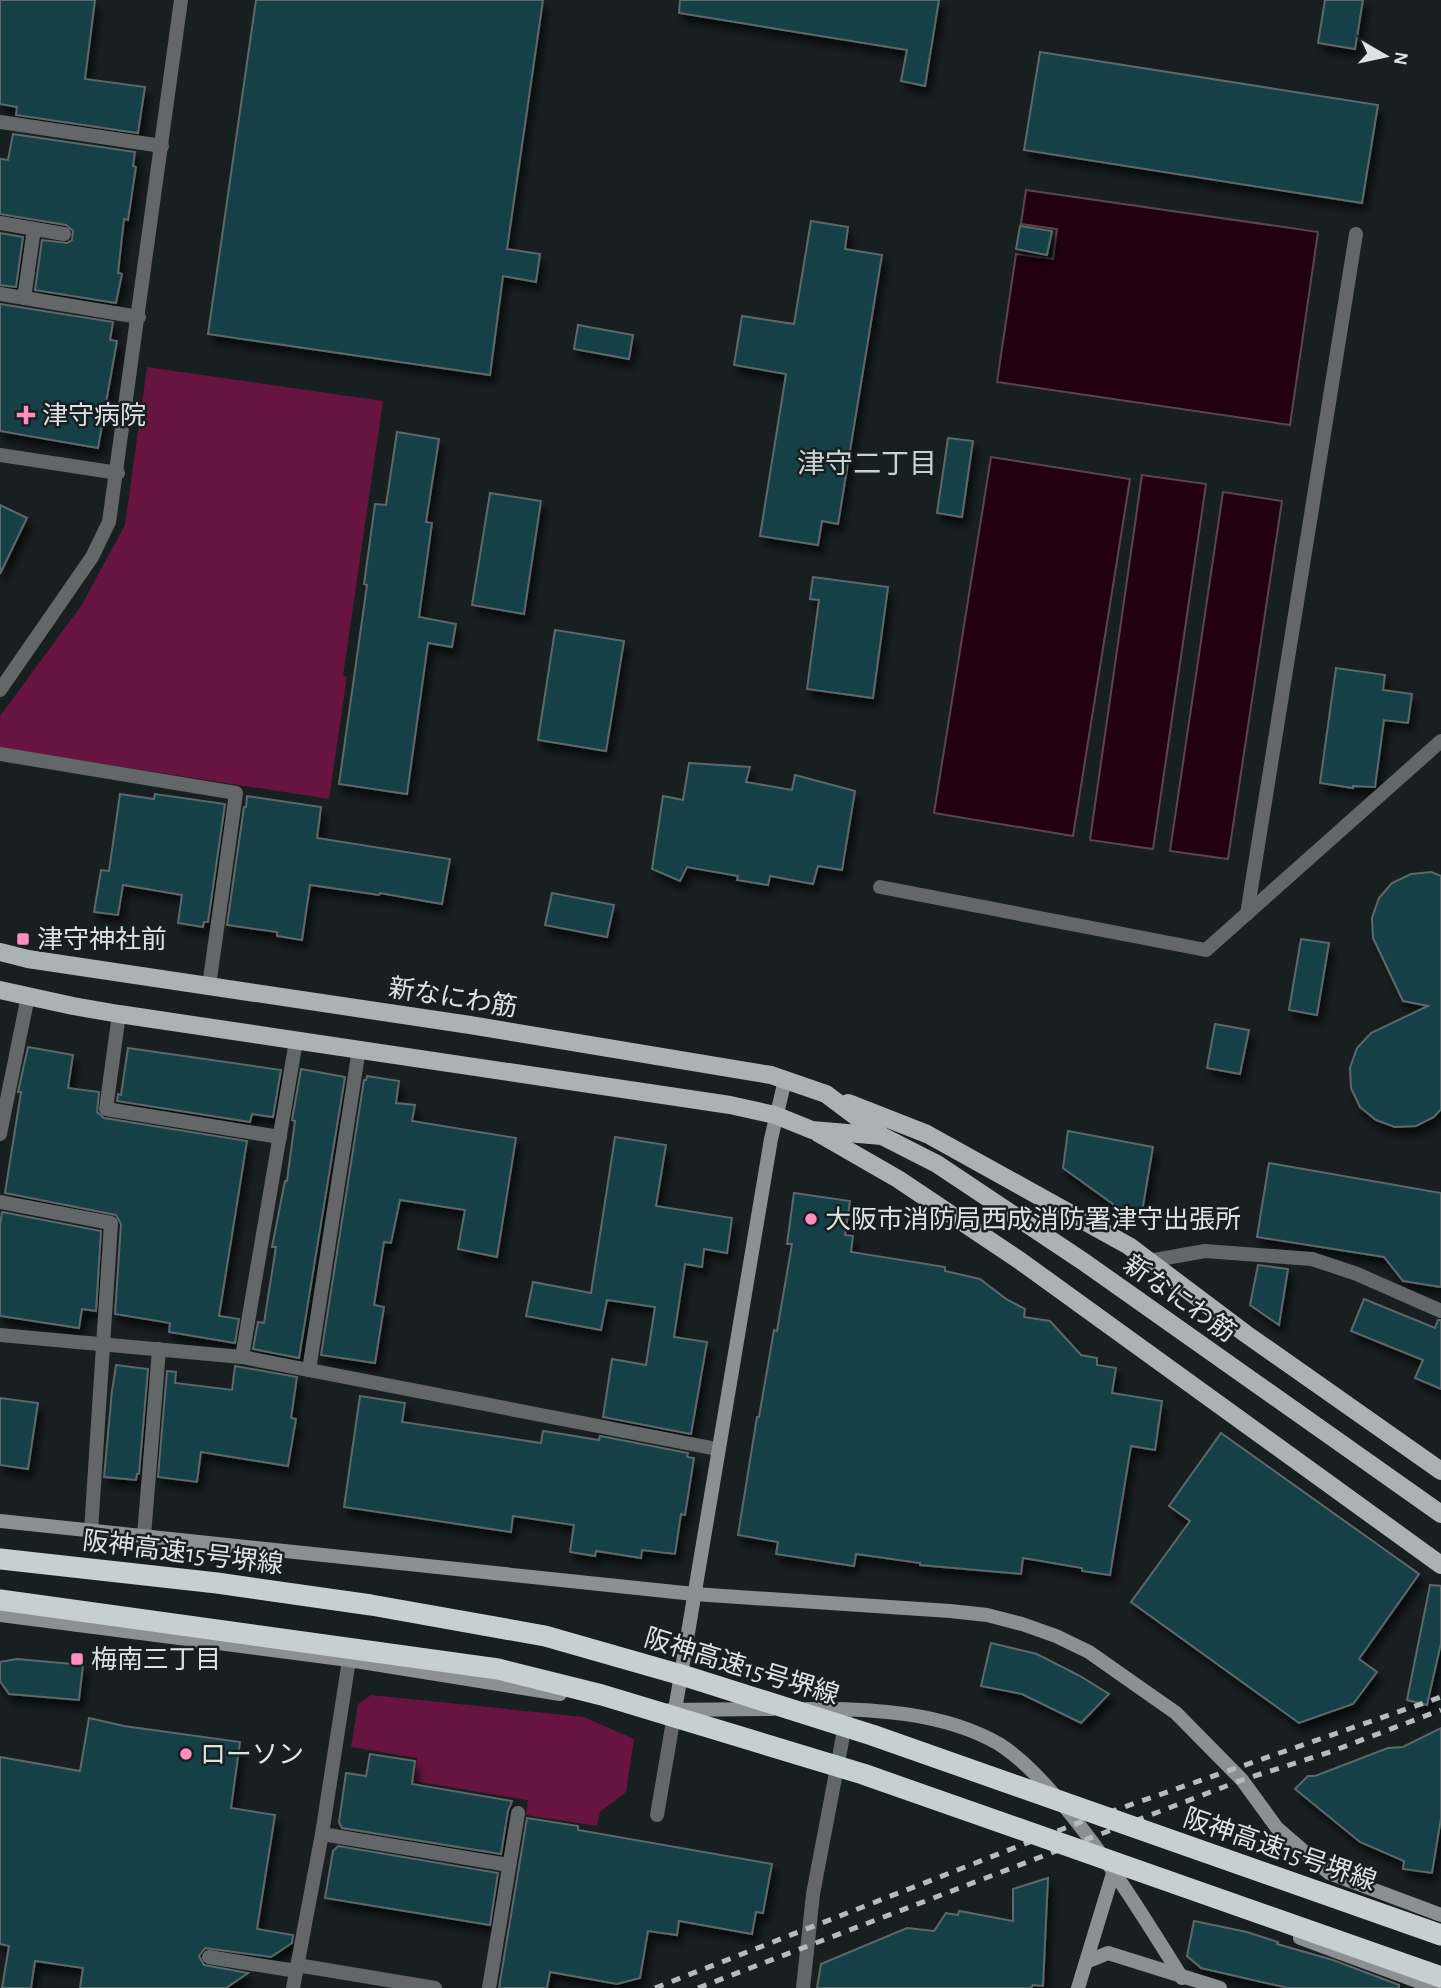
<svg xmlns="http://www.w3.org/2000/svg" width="1441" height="1988" font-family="'Alegreya Sans','Noto Sans JP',sans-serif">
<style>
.green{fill:#671440}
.water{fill:#230011;stroke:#5b4450;stroke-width:2}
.building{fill:#124047;stroke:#5e6768;stroke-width:2;filter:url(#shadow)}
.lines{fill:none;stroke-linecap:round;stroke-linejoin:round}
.lane{stroke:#636768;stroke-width:14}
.street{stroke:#636768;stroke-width:14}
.secondary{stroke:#8b9192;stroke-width:14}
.primary{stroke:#aab2b3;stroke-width:18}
.rail{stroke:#b6bcbd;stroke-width:5;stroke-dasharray:9 9;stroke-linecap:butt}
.highway-bridge{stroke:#c6d0d2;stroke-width:21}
.poi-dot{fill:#fd8ebf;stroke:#181f21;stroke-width:2.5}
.labels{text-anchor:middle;stroke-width:5;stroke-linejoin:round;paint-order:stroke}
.poi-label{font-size:26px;fill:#dde2e3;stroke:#181f21;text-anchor:start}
.street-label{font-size:26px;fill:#dde2e3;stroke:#181f21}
.neighbourhood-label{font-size:28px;fill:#c8d2d4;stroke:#181f21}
</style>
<defs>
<filter id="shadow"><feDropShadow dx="4.5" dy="8" stdDeviation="3.5" flood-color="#0009"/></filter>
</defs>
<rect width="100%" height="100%" fill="#181f21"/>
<!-- green -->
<g class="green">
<path d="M147,367L383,401L343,676L347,677L329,799L0,748V716L81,606L125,525Z"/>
<path d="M371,1695L584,1717L634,1739L626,1792L600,1812L597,1826L526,1815L528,1800L414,1781L417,1758L351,1747L358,1704Z"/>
</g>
<!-- water -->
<g class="water">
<path d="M1026,190L1318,232L1290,425L997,382L1016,254L1053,259L1057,229L1021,224Z"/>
<path d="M991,457L1130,479L1073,836L934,813Z"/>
<path d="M1142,475L1206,484L1153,849L1090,840Z"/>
<path d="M1223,492L1282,501L1228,859L1170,851Z"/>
</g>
<!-- building -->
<g class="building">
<path d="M0,0H95L85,79L145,87L138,133L16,115L17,107L0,104Z"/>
<path d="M256,0H543L507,249L540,254L536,282L503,276L490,375L208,334Z"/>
<path d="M680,0H939L925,86L901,81L907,50L679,13Z"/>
<path d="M1325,0H1363L1355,49L1318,43Z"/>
<path d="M1040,52L1378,105L1362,203L1024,150Z"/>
<path d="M13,134L135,152L133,166L136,167L128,220L124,219L118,273L122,274L116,303L35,290L42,240L67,243L72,240L73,231L66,225L0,214V159L8,160Z"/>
<path d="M811,221L848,227L845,249L882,255L838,524L822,521L818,545L760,536L786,374L734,365L742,316L794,324Z"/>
<path d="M1020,226L1052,231L1047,255L1016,249Z"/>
<path d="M0,233L23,237L16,287L0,285Z"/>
<path d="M0,304L113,322L110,340L117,341L98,448L0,431Z"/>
<path d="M578,325L633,335L629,359L574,349Z"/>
<path d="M397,432L439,439L426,522L432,523L419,617L456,624L452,647L428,643L407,794L339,784L367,585L364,584L375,504L386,505Z"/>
<path d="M948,438L973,441L962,517L937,513Z"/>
<path d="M490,493L541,501L524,614L472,605Z"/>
<path d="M0,505L27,518L0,574Z"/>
<path d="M813,577L888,587L873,698L807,689L819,600L810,599Z"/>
<path d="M555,630L624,641L606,751L538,740Z"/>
<path d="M1336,668L1385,675L1383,690L1412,694L1408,723L1384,720L1375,787L1353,786V788L1320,783Z"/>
<path d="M689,763L750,767L746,782L792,790L795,775L855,791L842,870L818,866L813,884L770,876L768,885L737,880L738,876L687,867L680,881L652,869L663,796L683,800Z"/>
<path d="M120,794L154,799L155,794L225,804L208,922H204L203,927L178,923L182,895L123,885L118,915L94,912L101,870L109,871Z"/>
<path d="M247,796L321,807L317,838L450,859L442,904L380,893L379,895L310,885L302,940L277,936V932L227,925L244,807H246Z"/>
<path d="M1431,872L1441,876V1109L1434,1117L1416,1126L1395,1127L1376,1120L1360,1107L1351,1088L1350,1068L1357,1048L1371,1033L1428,1006L1403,1001L1373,938L1372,918L1379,898L1392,883L1411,874Z"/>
<path d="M552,893L614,905L607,937L545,925Z"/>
<path d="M1301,939L1329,943L1317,1015L1289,1010Z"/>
<path d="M1215,1024L1249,1030L1240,1074L1207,1068Z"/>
<path d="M28,1047L73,1055L68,1088L99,1092L97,1112L104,1118L247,1141L219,1316L239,1319L235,1343L169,1332L170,1323L115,1314L121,1224L116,1215L5,1193L21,1092H18Z"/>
<path d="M128,1048L281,1070L273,1117L252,1114L250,1122L117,1101L118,1094L121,1095Z"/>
<path d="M301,1069L345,1077L299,1358L253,1349L258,1322L264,1323L276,1247H272L285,1181H287L295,1121L292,1120Z"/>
<path d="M367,1076L399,1081L396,1103L415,1105L412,1121L516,1138L497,1257L458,1249L465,1210L400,1200L391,1243L384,1242L374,1305L384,1307L375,1363L321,1355L364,1080H366Z"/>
<path d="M1068,1131L1153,1147L1142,1212H1124L1063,1168Z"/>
<path d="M615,1137L666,1145L656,1206L732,1218L727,1253L704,1249L702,1267L685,1264L674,1337L707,1342L691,1434L603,1417L612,1359L646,1365L655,1307L607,1300L601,1330L526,1316L533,1282L591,1293Z"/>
<path d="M1269,1163L1441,1193V1287L1403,1281L1384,1257L1257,1237Z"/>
<path d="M794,1193L850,1201L845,1235L853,1236L851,1252L945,1267V1271L980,1279L1006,1299L1025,1309L1024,1317L1050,1321L1081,1355L1097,1358V1365L1116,1368L1112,1393L1162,1401L1155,1450L1131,1446L1110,1575L1082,1571V1568L1023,1558L1021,1574L920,1565V1563L856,1554L854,1566L776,1554L778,1542L738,1535L757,1417H759L774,1330L777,1331L792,1244H787Z"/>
<path d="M2,1212L101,1231L96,1311L82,1309L79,1328L0,1316V1225Z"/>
<path d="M1258,1265L1288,1269L1279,1325L1250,1305Z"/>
<path d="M1364,1299L1435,1328L1438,1320H1441V1389L1415,1378L1423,1360L1351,1331Z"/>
<path d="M116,1365L148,1369L139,1474H137L136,1480L104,1477L112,1391Z"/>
<path d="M235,1366L297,1377L291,1418L296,1419L288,1466L201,1452L197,1482L158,1477L167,1371L176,1372L175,1383L232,1390Z"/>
<path d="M360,1396L405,1403L402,1422L541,1443L543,1431L599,1440L600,1436L688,1453L687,1457L694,1458L685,1515L681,1514L675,1554L642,1550L641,1558L596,1551L595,1556L570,1552L574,1525L513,1516L511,1532L344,1507Z"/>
<path d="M0,1398L38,1403L28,1469L0,1465Z"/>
<path d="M1221,1433L1419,1574L1359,1659L1377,1672L1353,1704L1299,1723L1131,1602L1190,1521L1169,1506Z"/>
<path d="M1430,1585L1441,1586V1643L1427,1705L1407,1700Z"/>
<path d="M991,1643L1037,1654L1080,1676L1109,1694L1081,1723L1022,1694L981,1686Z"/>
<path d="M17,1659L83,1665L79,1700L9,1694L0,1681V1662Z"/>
<path d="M89,1718L124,1726L240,1742L231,1808L275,1815L257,1929L293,1935L292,1943L271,1957L205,1948L199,1956L204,1965L248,1973L226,1988H80L83,1968L35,1961L31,1988H2L9,1946L0,1944V1757L80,1771Z"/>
<path d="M1441,1728V1818L1432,1873L1403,1869L1404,1861L1360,1842L1295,1789L1308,1776H1315L1388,1748L1403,1747Z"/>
<path d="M370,1754L415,1761L412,1784L512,1801L508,1811L501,1854L342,1828L339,1822L346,1773L366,1776Z"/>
<path d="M527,1818L578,1826V1830L772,1864L763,1913L756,1912L752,1934L679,1921L677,1935L648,1931L640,1978L617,1984L550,1972L547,1988H499Z"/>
<path d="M338,1846L498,1873L490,1925L325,1898L333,1851Z"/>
<path d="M1048,1878L1043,1986L1033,1985L1031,1988H817L821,1964L907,1928L934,1931L946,1913L958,1915L959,1911L1013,1921V1889Z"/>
<path d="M1194,1921L1247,1932L1278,1942L1277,1944L1333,1960L1399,1985V1988H1288L1201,1968L1187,1956Z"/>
</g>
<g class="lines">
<!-- lane -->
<g class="lane">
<path d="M0,122L162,146"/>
<path d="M0,223L64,234"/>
<path d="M0,294L139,317"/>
<path d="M24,298L34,229"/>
<path d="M880,887L1206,950L1441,741"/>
<path d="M1247,914L1356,234"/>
<path d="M0,1134L28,996"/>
<path d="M309,1370L359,1049"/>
<path d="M657,1815L675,1710"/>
</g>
<!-- street -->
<g class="street">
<path d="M0,455L118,473"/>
<path d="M0,690L92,557L109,522L181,0"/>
<path d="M0,754L236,793L209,986"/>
<path d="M119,1014L106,1109L280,1137"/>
<path d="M0,1202L111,1223L91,1531"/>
<path d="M1149,1261L1205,1251L1312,1259L1357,1274L1441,1311"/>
<path d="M0,1335L242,1357L717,1449"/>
<path d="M242,1357L296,1041"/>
<path d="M144,1536L159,1349"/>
<path d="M322,1834L509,1865"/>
<path d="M209,1957L296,1971"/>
<path d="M297,1965L435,1988"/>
<path d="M293,1988L322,1834L349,1660"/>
<path d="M489,1988L518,1813"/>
<path d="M803,1988L813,1894L846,1720"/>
</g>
<!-- secondary -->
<g class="secondary">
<path d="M0,1521L694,1594L950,1611L987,1615L1022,1624L1056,1636L1089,1652L1176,1713L1242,1780L1277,1828L1329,1873L1441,1915"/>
<path d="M0,1615L349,1660L560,1694"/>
<path d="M807,1709C869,1708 944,1712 999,1744C1024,1760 1045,1784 1064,1806C1109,1860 1145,1919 1182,1978"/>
<path d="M670,1710L772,1709"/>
<path d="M675,1710L771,1139L785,1080"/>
<path d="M1300,1938L1436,1988"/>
<path d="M1086,1962L1108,1953L1220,1988"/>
<path d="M1078,1988L1114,1870"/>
</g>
<!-- primary -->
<g class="primary">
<path d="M0,952L28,959L470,1025L771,1075L826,1094L882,1136L937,1164L1084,1262L1441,1514"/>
<path d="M0,990L73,1006L119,1014L730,1105L775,1115L812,1130L882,1136"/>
<path d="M848,1103L927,1134L1129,1246L1246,1334L1441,1471"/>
<path d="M818,1133L898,1179L1019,1260L1441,1565"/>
</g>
<!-- rail -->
<g class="rail">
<path d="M655,1988L1078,1823L1441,1697"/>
<path d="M698,1988L1242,1780L1330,1752L1441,1710"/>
</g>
<!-- highway-bridge -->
<g class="highway-bridge">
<path d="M0,1559L217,1583L371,1605L545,1636L685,1676L872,1735L1441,1935"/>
<path d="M0,1600L498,1669L602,1695L863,1774L1441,1977"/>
</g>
</g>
<!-- markers -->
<g class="poi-dot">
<path d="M22.5 404.5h7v7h7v7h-7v7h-7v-7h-7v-7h7z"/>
<rect x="16" y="932" width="14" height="14" rx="3.5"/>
<circle cx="811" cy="1219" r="7"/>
<rect x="70" y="1652" width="14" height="14" rx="3.5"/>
<circle cx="186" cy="1754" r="7"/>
</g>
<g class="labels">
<!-- poi labels -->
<g class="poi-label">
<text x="42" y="424">津守病院</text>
<text x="37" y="948">津守神社前</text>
<text x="825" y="1228">大阪市消防局西成消防署津守出張所</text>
<text x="91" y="1668">梅南三丁目</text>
<text x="200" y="1763">ローソン</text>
</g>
<!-- street labels -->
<g class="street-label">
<text transform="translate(453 997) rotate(9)" y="9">新なにわ筋</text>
<text transform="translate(1180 1298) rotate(35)" y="9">新なにわ筋</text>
<text transform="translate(183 1552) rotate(7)" y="9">阪神高速15号堺線</text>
<text transform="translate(742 1666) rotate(17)" y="9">阪神高速15号堺線</text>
<text transform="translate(1280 1849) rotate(19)" y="9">阪神高速15号堺線</text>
</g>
<!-- neighbourhood labels -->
<g class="neighbourhood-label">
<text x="867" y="473">津守二丁目</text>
</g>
</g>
<!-- north arrow -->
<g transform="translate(1385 56) rotate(99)" stroke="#181f21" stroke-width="5" paint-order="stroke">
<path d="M0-5L12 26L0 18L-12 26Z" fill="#dde2e3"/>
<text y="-10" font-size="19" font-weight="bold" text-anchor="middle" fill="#dde2e3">N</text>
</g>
</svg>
